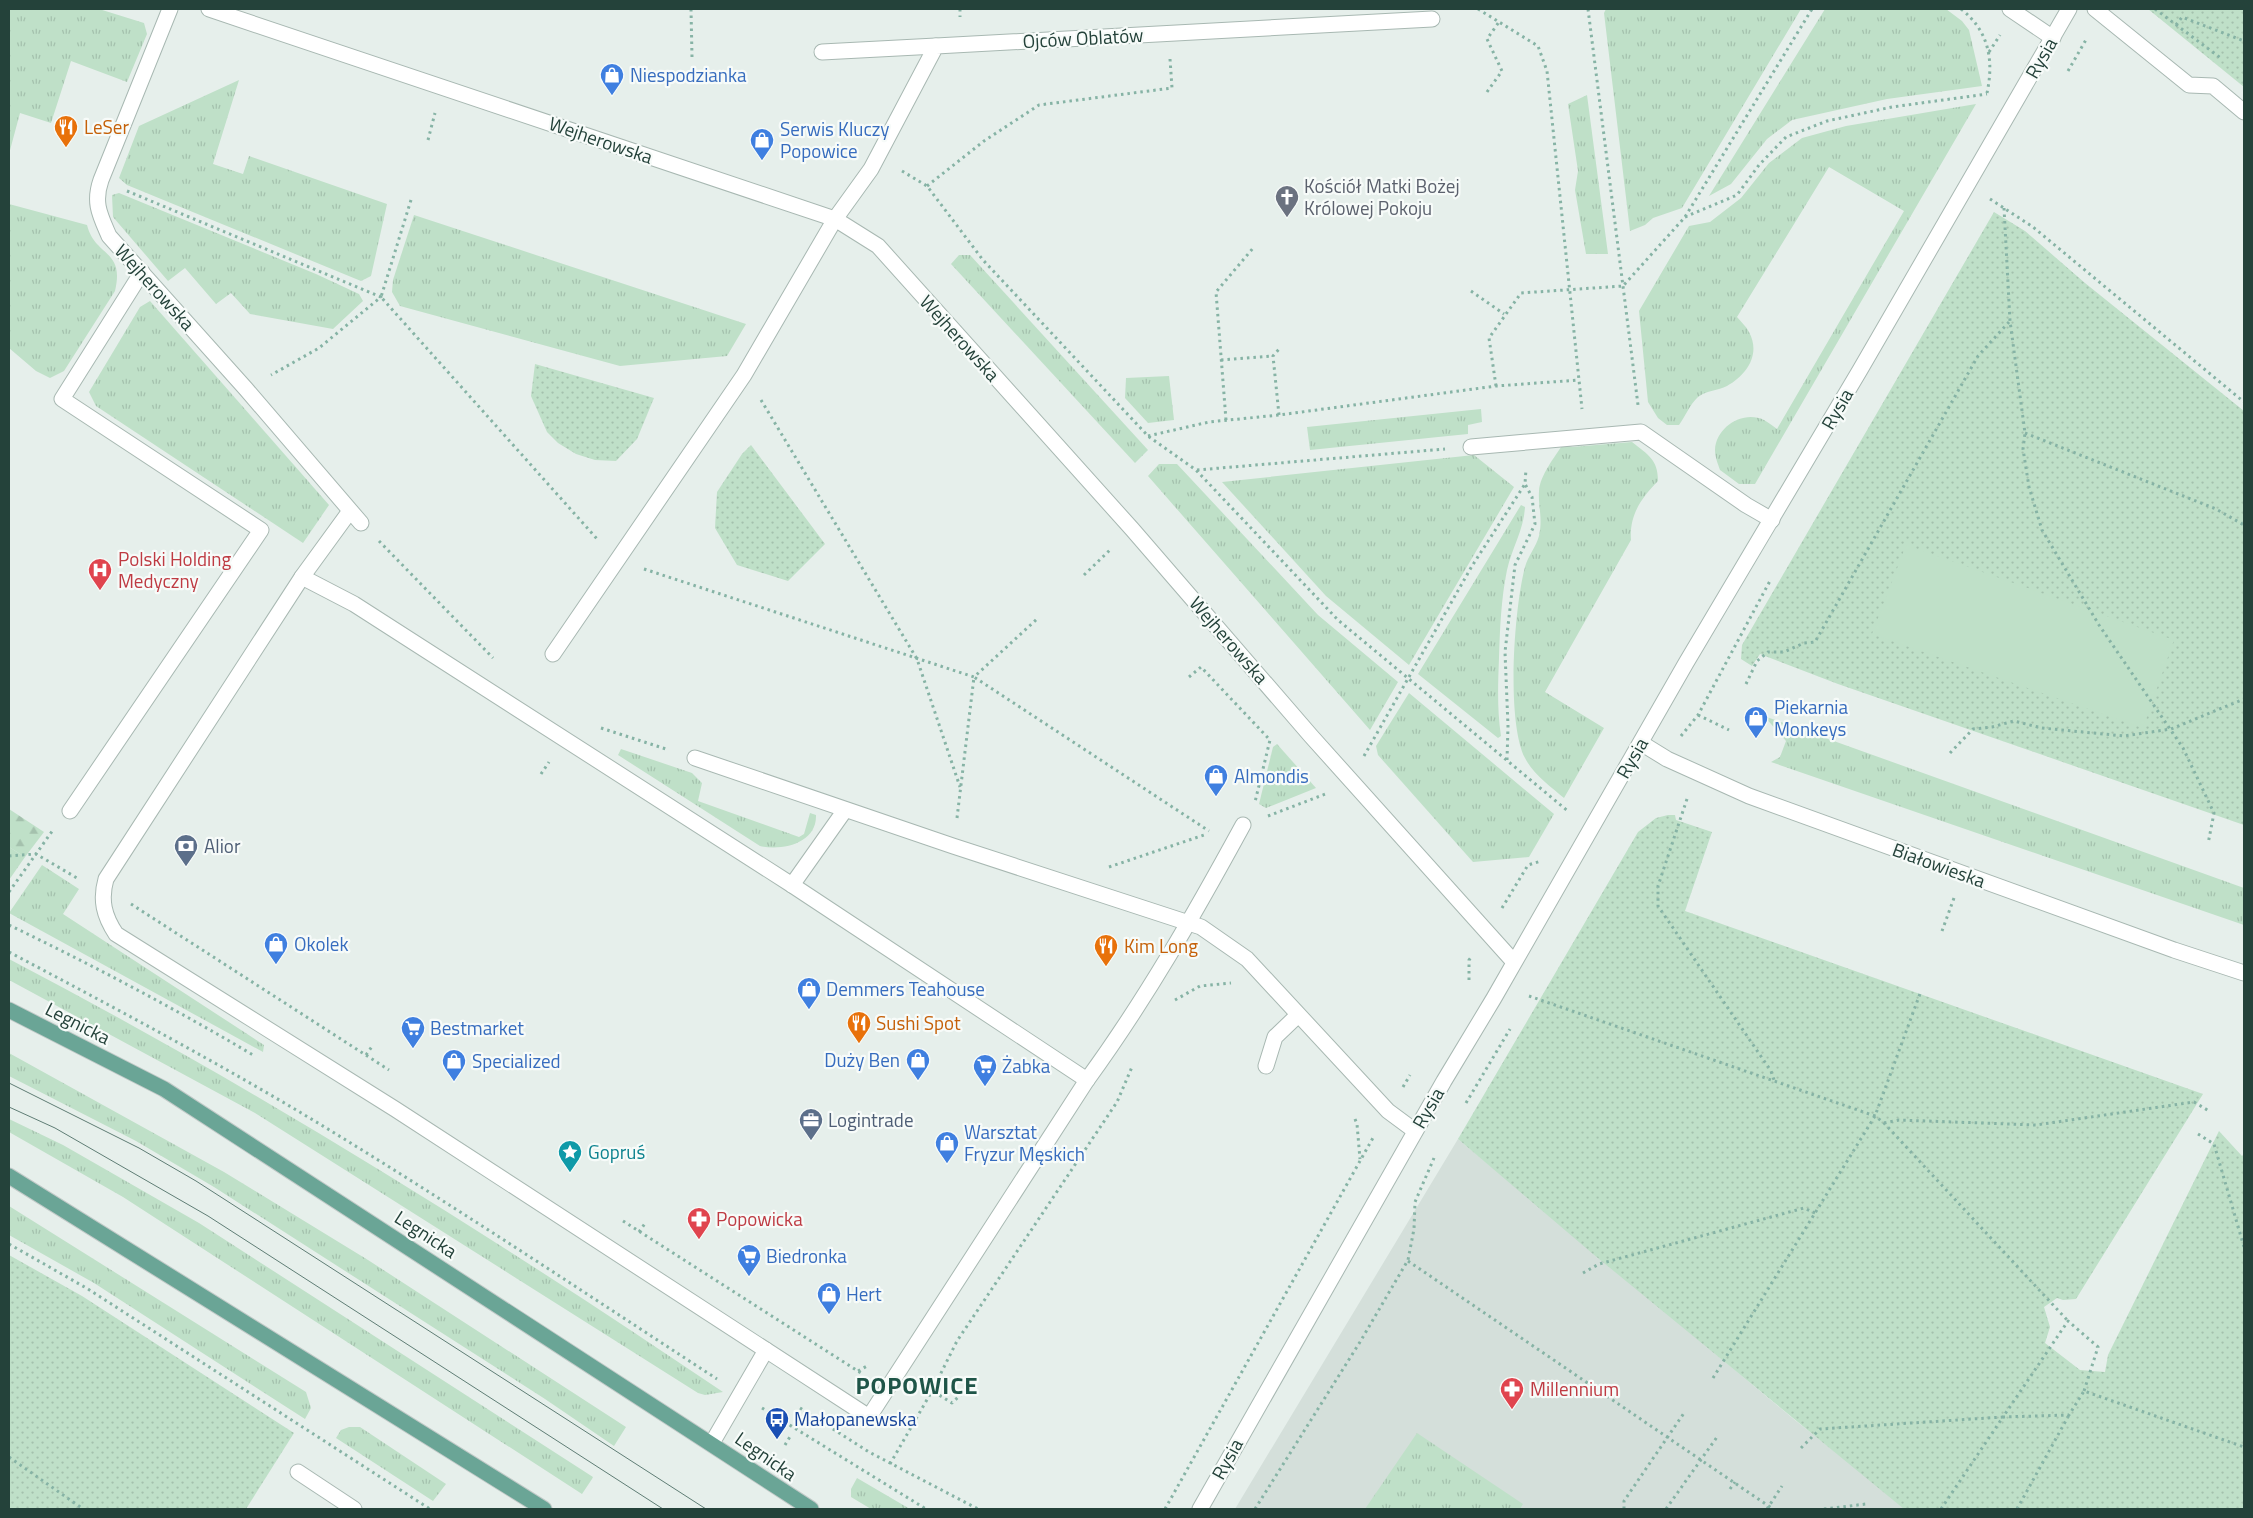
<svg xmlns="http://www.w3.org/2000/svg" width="2253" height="1518" font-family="'Titillium Web',sans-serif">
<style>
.built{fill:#d4dfda}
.grass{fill:url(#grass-tufts)}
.forest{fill:url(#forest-firs)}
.park{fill:url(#park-dots)}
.pitch{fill:#bfe0c8}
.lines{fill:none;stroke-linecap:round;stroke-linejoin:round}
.minor-casing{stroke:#a8b8b2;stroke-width:17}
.major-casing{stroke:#c2cac8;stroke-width:17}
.path{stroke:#86b3a5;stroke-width:3;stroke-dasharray:2.5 4;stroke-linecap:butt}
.minor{stroke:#fff;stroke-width:15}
.major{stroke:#6aa596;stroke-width:15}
.tram{stroke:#5f7d75;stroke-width:1}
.labels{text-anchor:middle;stroke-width:4.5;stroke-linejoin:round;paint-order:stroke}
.street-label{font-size:19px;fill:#24423a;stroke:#f7fbf9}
.shop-label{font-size:19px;fill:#366cbe;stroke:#f7fbf9;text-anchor:start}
.food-label{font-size:19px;fill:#c56008;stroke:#f7fbf9;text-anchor:start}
.worship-label{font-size:19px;fill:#5b616d;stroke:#f7fbf9;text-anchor:start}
.health-label{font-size:19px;fill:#be3a42;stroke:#f7fbf9;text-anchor:start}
.service-label{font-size:19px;fill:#4e5e75;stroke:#f7fbf9;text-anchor:start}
.culture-label{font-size:19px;fill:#0d838f;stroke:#f7fbf9;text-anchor:start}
.transit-label{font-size:19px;fill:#164399;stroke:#f7fbf9;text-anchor:start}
.district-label{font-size:24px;font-weight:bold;letter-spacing:1px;fill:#1f5548;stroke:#f7fbf9}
</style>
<defs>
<pattern id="grass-tufts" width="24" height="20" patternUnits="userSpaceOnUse" patternTransform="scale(1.25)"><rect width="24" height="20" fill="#bfe0c8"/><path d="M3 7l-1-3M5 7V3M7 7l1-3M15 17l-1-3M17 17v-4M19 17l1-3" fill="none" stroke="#a4c1ad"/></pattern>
<pattern id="forest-firs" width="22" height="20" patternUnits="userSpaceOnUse" patternTransform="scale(1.25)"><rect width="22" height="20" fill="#bfe0c8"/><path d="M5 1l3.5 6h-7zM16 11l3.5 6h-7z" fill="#a4c1ad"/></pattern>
<pattern id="park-dots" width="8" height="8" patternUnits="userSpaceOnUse" patternTransform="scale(1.25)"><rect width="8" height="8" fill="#bfe0c8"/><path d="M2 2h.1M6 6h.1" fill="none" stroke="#a4c1ad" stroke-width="1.8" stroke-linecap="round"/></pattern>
</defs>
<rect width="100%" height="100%" fill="#e6efeb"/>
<!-- built -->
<path class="built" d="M1458,1139L1796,1421L1908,1509H1235Z"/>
<!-- grass -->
<g class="grass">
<path d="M9,9H99L144,23L147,34L127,82L71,61L51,123L20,113L9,154Z"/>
<path d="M1606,9H1801L1682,208L1653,218L1645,225L1630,231L1604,13Z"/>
<path d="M1825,9H1946L1962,21L1969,30L1982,86L1887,99L1792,120L1767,139L1731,184L1709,196Z"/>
<path d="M239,80L213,164L243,174L249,156L387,204L371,276L361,281L127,185L119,178L139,126Z"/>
<path d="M1587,95L1608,254H1586L1575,190L1578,171L1568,104Z"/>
<path d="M1976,104L1755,484H1739L1720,470C1718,464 1715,457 1715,450C1716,427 1743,410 1764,420C1769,423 1773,426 1777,429L1904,211L1829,167L1737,317C1741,322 1746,326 1749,332C1761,354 1747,375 1727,386C1718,391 1707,390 1698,397C1690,404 1685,417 1679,425H1667L1658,418L1648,402L1639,311L1689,226L1710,222L1741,198L1769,163L1802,138L1846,126Z"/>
<path d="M119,193L316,274L359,294L363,301L333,329L250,314L231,293L216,304L185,268L168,281L113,217L112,195Z"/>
<path d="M9,204L87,225C95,257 125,249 115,291L64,371L50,378L36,371L9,348Z"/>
<path d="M414,215L746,324L727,356L620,366L400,306L392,292L393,280Z"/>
<path d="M959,255H970L1148,450L1135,463L951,264Z"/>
<path d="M150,301L329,505L303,543L96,406L89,392L140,307Z"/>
<path d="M1169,376L1174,420L1148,423L1125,398L1126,378Z"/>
<path d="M1481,409L1482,422L1468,425V434L1310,450L1307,427Z"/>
<path d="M1632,442C1648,455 1658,459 1658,481C1641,498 1629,516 1631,540L1545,692L1604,728L1564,798C1551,787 1533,774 1525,758C1506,721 1514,608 1525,567C1528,556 1536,547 1539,536C1543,518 1538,507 1539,491C1540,475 1555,457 1563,444L1572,447Z"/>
<path d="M1474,455L1514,487L1409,665L1326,596L1222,482Z"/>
<path d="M1159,464H1177L1318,615L1398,682L1370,730L1148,476Z"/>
<path d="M1521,505L1525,507C1524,529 1512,548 1507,570C1501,599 1500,629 1499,658C1498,685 1497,710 1501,736L1498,738L1418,674Z"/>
<path d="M1409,693L1554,814L1529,857L1473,862L1378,755L1376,746Z"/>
<path d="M1764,716L2244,888V925L1771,762L1780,757L1786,741Z"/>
<path d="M1277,744L1316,788L1266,808L1259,804L1273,747Z"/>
<path d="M621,749L692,773L702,783L698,801L799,837L804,834L810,813L816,815C817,843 783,851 760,846L618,755Z"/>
<path d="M9,847L25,857L9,880Z"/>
<path d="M42,865L79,889L63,914L264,1045L263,1052L9,913Z"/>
<path d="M9,959C256,1088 492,1236 723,1392L705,1395L698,1393L255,1113L9,980Z"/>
<path d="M9,1053L224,1172L368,1260L626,1427L614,1446L545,1399L214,1187L136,1141L9,1076Z"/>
<path d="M9,1119L63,1145L199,1223L593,1477L592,1479L582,1494L123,1197L9,1132Z"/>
<path d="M9,1206L306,1392L311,1408L305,1419L94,1283L9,1235Z"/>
<path d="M349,1427H360L446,1484L433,1501L336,1438L341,1430Z"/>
<path d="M1417,1433L1523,1504L1520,1509H1365Z"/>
<path d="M857,1478L910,1509H911H871L851,1497V1489Z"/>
</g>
<!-- forest -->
<path class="forest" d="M9,809L44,832L25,857L9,847Z"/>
<!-- park -->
<g class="park">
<path d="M2148,9H2244V87Z"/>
<path d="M1994,212L2025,231L2085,283L2244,411V825L1838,684L1760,654L1752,666L1741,659L1742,645Z"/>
<path d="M535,364L654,398L637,439L616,461L595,460L576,454L558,443L547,432L531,396Z"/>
<path d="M751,445L825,544L788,581L737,565L715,528L717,492L742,454Z"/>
<path d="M1668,815H1675L1676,820L1712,832L1685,911L2203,1094L2076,1299L2063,1300L2057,1298L2044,1307L2050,1327L2045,1343L2080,1370L2105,1372L2108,1355L2219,1131L2242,1156L2244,1154V1509H1904L1593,1254L1458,1139L1638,832L1656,818Z"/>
<path d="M9,1255L82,1296L294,1433L246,1509H9Z"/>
</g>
<!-- pitch -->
<path class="pitch" d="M1906,545L2174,640L2143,728L1872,634Z"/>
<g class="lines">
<!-- minor casing -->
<g class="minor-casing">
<g id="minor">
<path d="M170,9L101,180C93,203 100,215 109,236L246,389L361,523"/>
<path d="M209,9L835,219L878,246L1132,529L1311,736L1513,961"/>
<path d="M2010,9L2053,38"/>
<path d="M2095,9L2189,85L2213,86L2244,112"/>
<path d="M822,52L936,46"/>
<path d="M1471,447L1641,432L1746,505L1772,520"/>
<path d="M350,511L302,577L106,879C100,900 104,916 116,934L395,1109L869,1417L1087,1080C1146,999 1195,913 1243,825"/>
<path d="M302,577L354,604L792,885L1087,1080"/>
<path d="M553,654L744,375L835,219L871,169L936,46L1432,19"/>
<path d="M1641,743L1667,759L1749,796L2174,950L2244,973"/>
<path d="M695,758L953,846L1201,927L1247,959L1388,1111L1415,1131"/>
<path d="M70,811L261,530L62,399L142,272"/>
<path d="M792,885L845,810"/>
<path d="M1266,1066L1275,1037L1297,1016"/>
<path d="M712,1443L766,1350"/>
<path d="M298,1472L354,1509"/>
<path d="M1200,1509L1444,1081L1494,998L1686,663L1860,370L2069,9"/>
</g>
</g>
<!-- major casing -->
<g class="major-casing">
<g id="major">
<path d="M9,1010L164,1089L811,1509"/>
<path d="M9,1176L544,1509"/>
</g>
</g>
<!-- path -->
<g class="path">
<path d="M691,9L692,57"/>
<path d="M960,9V17"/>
<path d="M1478,9L1538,46L1547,71L1582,409"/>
<path d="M1588,9L1638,405"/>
<path d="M1961,9C1989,31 1994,60 1987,93"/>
<path d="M2155,9L2222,59"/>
<path d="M2176,25L2182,17L2244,41"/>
<path d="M1989,52L2000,35"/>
<path d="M2068,71L2087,38"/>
<path d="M1487,92L1502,71L1487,39L1499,22"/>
<path d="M428,140L435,113"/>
<path d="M902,171L927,186L983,260L1148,436L1196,470L1338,620L1569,812"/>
<path d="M927,186L984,141L1039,105L1172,88L1170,59"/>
<path d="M127,191L381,297L319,348L271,375"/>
<path d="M1990,199L2033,227L2244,402"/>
<path d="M411,200L381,297L598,540"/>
<path d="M2004,208L2010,321L2025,433L2023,449L2029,487L2042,530L2099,625L2183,748L2214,813L2208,844"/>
<path d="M1685,217L1737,195L1759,165L1786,137L1827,121L1892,107L1987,94"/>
<path d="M1471,291L1504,314"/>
<path d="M1221,360L1273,356"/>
<path d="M1496,386L1489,338L1521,293L1623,286L1685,217L1812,9"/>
<path d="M761,400L917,659L960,787"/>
<path d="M1279,415L1273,356L1280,348"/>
<path d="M1226,420L1216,292L1254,247"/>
<path d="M2025,433L2216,509L2244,525"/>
<path d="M1148,436L1209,422L1279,415L1496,386L1579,380"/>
<path d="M1197,470L1445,449"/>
<path d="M379,541L493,658"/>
<path d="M644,569L974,677L1037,619"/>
<path d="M1084,575L1112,548"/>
<path d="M1189,677L1201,667L1270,740L1255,802"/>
<path d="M1746,684L1757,661L1768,652H1784L1804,643L1815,642L1978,356L2009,322"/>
<path d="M1698,715L1729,730"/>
<path d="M601,728L669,750"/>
<path d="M1681,736L1698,715L1771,579"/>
<path d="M1950,753L1973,729L1992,727L2014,721L2042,728L2124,736L2171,729L2244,699"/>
<path d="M1364,756L1472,566L1525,484L1526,469"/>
<path d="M1507,760L1508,726L1505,652L1515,565L1535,524L1532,497L1525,484"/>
<path d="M541,774L549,762"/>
<path d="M1687,799L1658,886V906L1771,1071L1774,1080"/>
<path d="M1268,816L1328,793"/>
<path d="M957,818L974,677L1209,831"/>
<path d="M9,856L36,854L53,830"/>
<path d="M1109,867L1207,834"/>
<path d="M9,892L36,854L77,878"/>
<path d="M131,904L389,1070"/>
<path d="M1502,908L1528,865L1541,861"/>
<path d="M9,925C92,965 174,1008 253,1055"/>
<path d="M1942,931L1954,898"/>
<path d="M9,952C113,1007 217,1062 318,1123C453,1205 585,1293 717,1379"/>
<path d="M1469,980V960L1472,956"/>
<path d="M1529,996L1875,1116L1884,1123L2068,1321"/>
<path d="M1175,1000L1200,986L1231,983"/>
<path d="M366,1055L373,1045"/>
<path d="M1403,1087L1410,1075"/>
<path d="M1466,1103L1510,1029"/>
<path d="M1355,1119L1357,1124L1360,1159"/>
<path d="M1884,1123L1899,1120L2036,1125L2194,1102L2209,1111"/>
<path d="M2198,1134L2214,1144L2244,1247"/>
<path d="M623,1221L864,1375"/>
<path d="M639,1232L646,1222"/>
<path d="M9,1244L88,1289L430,1509"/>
<path d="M1408,1261L1773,1509"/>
<path d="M1583,1273L1599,1264L1804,1208L1815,1213"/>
<path d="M858,1371L869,1365"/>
<path d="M1713,1378L1875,1116L1921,991"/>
<path d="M923,1385L952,1403L978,1378"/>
<path d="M762,1408L926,1509"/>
<path d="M800,1408L869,1452L978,1509"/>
<path d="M798,1424L805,1412"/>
<path d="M785,1445L791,1435"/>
<path d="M1801,1448L1820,1429L2003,1417L2068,1321L2098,1347L2084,1391"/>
<path d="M9,1457L83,1509"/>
<path d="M890,1464L932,1391L957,1341L1117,1102L1132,1067"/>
<path d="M1730,1489L1735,1482"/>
<path d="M1165,1509L1374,1136"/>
<path d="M1255,1509L1360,1342L1408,1260L1414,1229L1415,1202L1434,1158"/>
<path d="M1624,1509V1501L1684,1413"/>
<path d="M1666,1509L1717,1437"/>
<path d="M1767,1509L1782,1486"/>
<path d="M1824,1509L1866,1504"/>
<path d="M1941,1509L2003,1417L2069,1415L2084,1391L2244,1447"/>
<path d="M2017,1509L2069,1415"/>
</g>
<!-- minor -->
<use href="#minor" class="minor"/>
<!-- major -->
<use href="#major" class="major"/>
<!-- tram -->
<g class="tram">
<path d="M9,1083L139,1148L196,1181L706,1509"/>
<path d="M9,1107L55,1128L208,1216L663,1509"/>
</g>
</g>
<!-- icons -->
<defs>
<g id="shop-pin" transform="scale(1.25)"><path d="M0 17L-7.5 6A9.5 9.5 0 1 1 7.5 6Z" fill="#3f7fe0" stroke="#f7fbf9"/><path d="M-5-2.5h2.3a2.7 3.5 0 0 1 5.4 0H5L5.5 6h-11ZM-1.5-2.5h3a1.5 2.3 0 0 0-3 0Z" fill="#fff"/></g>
<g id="restaurant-pin" transform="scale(1.25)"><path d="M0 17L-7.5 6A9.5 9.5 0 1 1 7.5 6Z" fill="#e8710a" stroke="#f7fbf9"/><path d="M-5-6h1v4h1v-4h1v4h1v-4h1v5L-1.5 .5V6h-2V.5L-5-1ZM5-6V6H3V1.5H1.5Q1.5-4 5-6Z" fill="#fff"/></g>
<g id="church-pin" transform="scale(1.25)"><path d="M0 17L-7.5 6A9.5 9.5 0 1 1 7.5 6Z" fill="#6b7280" stroke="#f7fbf9"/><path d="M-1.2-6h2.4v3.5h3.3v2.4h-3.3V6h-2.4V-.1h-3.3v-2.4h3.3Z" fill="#fff"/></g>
<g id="hospital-pin" transform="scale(1.25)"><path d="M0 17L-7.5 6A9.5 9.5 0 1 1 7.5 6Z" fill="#e0444e" stroke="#f7fbf9"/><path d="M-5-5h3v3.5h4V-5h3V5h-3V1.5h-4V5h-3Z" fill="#fff"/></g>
<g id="bank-pin" transform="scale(1.25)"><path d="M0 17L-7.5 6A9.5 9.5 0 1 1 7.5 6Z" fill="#5c6f8a" stroke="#f7fbf9"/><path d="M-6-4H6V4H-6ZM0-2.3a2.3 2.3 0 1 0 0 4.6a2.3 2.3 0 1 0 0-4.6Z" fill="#fff"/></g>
<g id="supermarket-pin" transform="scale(1.25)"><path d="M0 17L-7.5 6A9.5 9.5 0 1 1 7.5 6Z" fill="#3f7fe0" stroke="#f7fbf9"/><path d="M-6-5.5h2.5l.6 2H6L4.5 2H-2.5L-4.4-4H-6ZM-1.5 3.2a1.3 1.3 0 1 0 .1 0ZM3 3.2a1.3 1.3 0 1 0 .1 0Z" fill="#fff"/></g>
<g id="office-pin" transform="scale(1.25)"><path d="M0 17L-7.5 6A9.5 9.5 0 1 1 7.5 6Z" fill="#5c6f8a" stroke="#f7fbf9"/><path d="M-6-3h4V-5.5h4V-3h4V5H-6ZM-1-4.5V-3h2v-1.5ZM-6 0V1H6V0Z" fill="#fff"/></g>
<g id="sight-pin" transform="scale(1.25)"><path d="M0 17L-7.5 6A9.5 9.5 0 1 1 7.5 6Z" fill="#0f9aa8" stroke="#f7fbf9"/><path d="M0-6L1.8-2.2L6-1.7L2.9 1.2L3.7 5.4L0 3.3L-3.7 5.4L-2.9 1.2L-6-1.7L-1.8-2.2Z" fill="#fff"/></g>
<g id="pharmacy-pin" transform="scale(1.25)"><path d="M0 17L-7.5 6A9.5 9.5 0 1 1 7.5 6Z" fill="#e0444e" stroke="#f7fbf9"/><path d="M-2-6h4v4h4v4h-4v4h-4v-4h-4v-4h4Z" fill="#fff"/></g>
<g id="bus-pin" transform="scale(1.25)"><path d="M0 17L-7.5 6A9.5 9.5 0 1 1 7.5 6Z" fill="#1a4fb4" stroke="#f7fbf9"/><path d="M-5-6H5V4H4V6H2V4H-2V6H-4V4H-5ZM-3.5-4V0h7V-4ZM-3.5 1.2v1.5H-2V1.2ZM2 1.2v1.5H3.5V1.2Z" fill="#fff"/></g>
</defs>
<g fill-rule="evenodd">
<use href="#shop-pin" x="612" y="75"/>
<use href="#restaurant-pin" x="66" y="127"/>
<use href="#shop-pin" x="762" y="140"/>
<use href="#church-pin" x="1287" y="197"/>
<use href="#hospital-pin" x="100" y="570"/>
<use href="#shop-pin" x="1756" y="718"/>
<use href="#shop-pin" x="1216" y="776"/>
<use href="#bank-pin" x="186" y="846"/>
<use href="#shop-pin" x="276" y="944"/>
<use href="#restaurant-pin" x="1106" y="946"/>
<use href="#shop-pin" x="809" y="989"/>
<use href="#restaurant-pin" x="859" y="1023"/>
<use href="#supermarket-pin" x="413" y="1028"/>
<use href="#shop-pin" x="918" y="1060"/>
<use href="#shop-pin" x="454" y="1061"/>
<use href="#supermarket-pin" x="985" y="1066"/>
<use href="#office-pin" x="811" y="1120"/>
<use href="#shop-pin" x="947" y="1143"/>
<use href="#sight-pin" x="570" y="1152"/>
<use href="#pharmacy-pin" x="699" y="1219"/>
<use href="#supermarket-pin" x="749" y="1256"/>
<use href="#shop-pin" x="829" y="1294"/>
<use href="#pharmacy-pin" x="1512" y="1389"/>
<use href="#bus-pin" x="777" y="1419"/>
</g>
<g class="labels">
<!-- street labels -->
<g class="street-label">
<text transform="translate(1083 38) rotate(-3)" y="7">Ojców Oblatów</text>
<text transform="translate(2041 58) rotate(-60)" y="7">Rysia</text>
<text transform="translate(601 140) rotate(19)" y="7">Wejherowska</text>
<text transform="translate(155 287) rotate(48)" y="7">Wejherowska</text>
<text transform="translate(960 338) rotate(48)" y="7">Wejherowska</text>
<text transform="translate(1837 409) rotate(-60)" y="7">Rysia</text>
<text transform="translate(1229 640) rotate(49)" y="7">Wejherowska</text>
<text transform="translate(1632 758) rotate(-60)" y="7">Rysia</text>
<text transform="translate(1939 865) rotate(20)" y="7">Białowieska</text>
<text transform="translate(78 1023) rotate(27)" y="7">Legnicka</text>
<text transform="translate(1428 1108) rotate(-60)" y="7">Rysia</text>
<text transform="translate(426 1234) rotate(33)" y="7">Legnicka</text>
<text transform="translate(766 1456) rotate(35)" y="7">Legnicka</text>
<text transform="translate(1227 1459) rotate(-61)" y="7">Rysia</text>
</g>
<!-- shop labels -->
<g class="shop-label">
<text x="630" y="82">Niespodzianka</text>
<text x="780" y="136">Serwis Kluczy<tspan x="780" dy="22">Popowice</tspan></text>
<text x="1774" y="714">Piekarnia<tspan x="1774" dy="22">Monkeys</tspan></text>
<text x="1234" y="783">Almondis</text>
<text x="294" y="951">Okolek</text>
<text x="826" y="996">Demmers Teahouse</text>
<text x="430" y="1035">Bestmarket</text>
<text x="900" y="1067" text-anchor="end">Duży Ben</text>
<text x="472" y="1068">Specialized</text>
<text x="1002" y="1073">Żabka</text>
<text x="964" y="1139">Warsztat<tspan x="964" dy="22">Fryzur Męskich</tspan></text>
<text x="766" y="1263">Biedronka</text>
<text x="846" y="1301">Hert</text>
</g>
<!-- food labels -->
<g class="food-label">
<text x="84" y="134">LeSer</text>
<text x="1124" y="953">Kim Long</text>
<text x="876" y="1030">Sushi Spot</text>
</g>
<!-- worship labels -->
<g class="worship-label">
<text x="1304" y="193">Kościół Matki Bożej<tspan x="1304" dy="22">Królowej Pokoju</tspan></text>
</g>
<!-- health labels -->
<g class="health-label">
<text x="118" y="566">Polski Holding<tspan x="118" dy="22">Medyczny</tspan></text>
<text x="716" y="1226">Popowicka</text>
<text x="1530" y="1396">Millennium</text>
</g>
<!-- service labels -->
<g class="service-label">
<text x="204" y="853">Alior</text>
<text x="828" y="1127">Logintrade</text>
</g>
<!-- culture labels -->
<g class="culture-label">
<text x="588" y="1159">Gopruś</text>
</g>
<!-- transit labels -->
<g class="transit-label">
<text x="794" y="1426">Małopanewska</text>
</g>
<!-- district labels -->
<g class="district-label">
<text x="917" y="1394">POPOWICE</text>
</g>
</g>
<!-- border -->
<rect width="2253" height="1518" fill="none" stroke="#24423a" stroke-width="20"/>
</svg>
